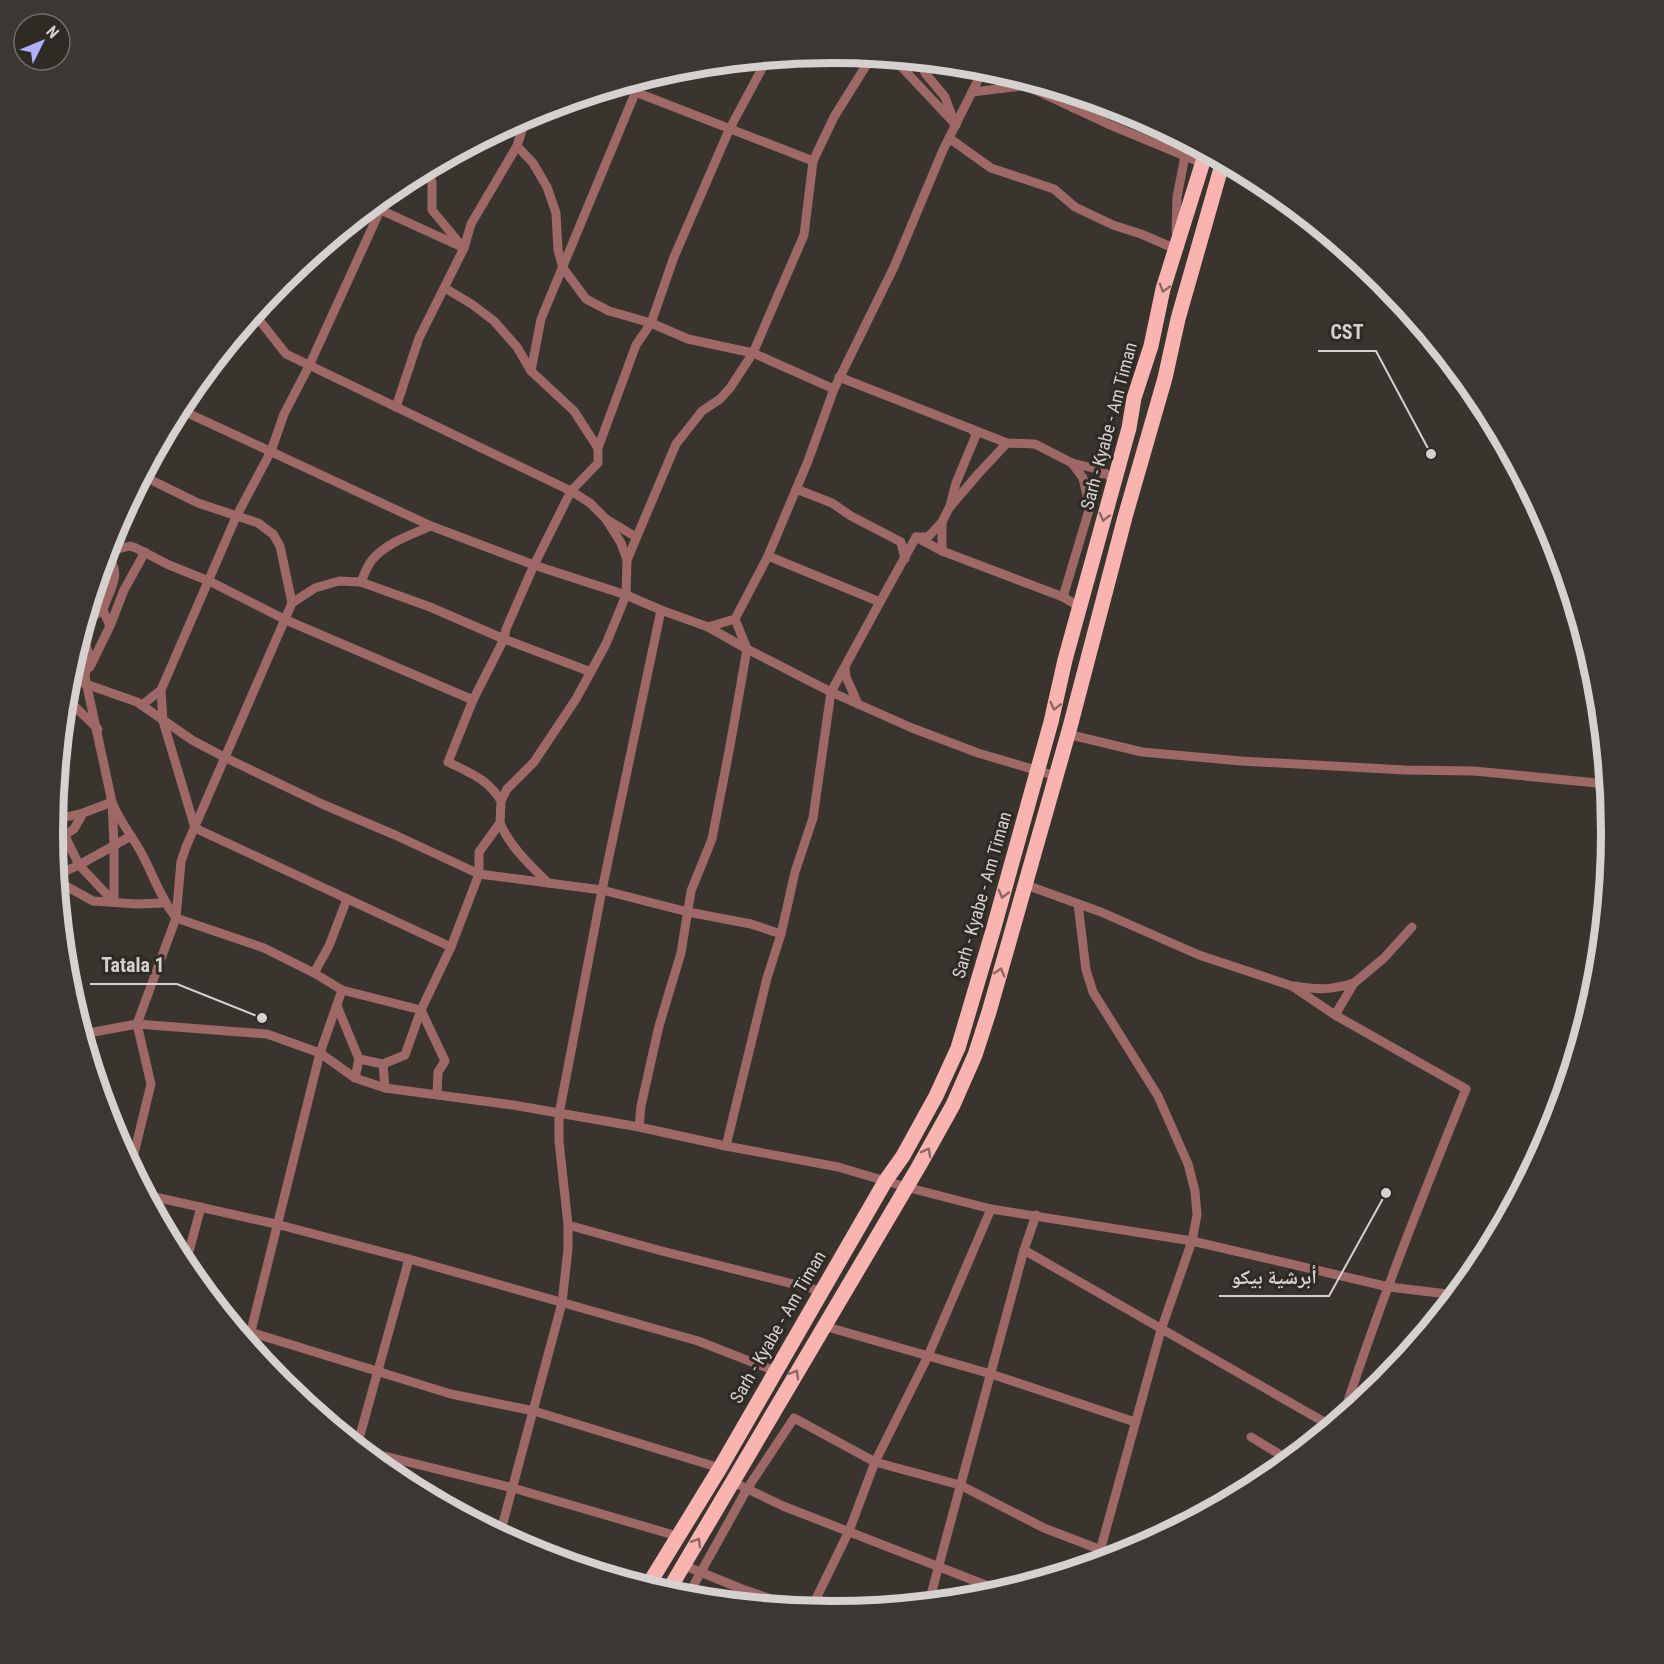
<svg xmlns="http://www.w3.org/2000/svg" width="1664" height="1664" font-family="'Roboto Condensed','Noto Naskh Arabic',sans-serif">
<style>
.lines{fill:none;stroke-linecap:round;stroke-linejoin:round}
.minor{stroke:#9d6866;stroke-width:9}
.trunk{stroke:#fab4b0;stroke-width:15}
.oneway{stroke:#8a6863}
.labels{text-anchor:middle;stroke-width:6;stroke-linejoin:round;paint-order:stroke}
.street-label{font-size:18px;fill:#d5d1ce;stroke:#2e2a24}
.rim{fill:none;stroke:#d5d1ce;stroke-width:8}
.leader{fill:none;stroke:#d5d1ce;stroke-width:2}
.callout-dot{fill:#d5d1ce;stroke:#2e2a24;stroke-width:2}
.callout-label{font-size:20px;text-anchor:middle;font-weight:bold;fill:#d5d1ce;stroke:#2e2a24;stroke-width:6;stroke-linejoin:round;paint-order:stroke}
</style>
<rect width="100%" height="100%" fill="#39342e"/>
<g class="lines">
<!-- minor -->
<g class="minor">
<path d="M894,59L956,125"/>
<path d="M921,61L925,73L945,97L953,119"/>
<path d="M990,69L1108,124L1202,163"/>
<path d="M620,86L813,161"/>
<path d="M972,92L1023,86"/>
<path d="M1073,108L1076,95"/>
<path d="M949,138L991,168L1054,189L1075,207L1113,225L1141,234L1176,249V245"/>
<path d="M517,146L533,163L547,187L556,213L558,250L563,268L586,299L609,311L651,323L688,339L753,353L834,389"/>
<path d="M426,169L432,182V210L461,245"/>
<path d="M388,193L309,366L284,414L271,451L236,517L161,690L163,721L195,828L451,947"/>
<path d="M372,206L464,248"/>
<path d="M1176,232L1177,197L1185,156"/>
<path d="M445,288L473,305L494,321L517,347L531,371L574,411L598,448"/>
<path d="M259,307L260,321L286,354L571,491L590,503L606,519L636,537"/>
<path d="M531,371L541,319L641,79"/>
<path d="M839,377L1007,443L1035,444L1072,463L1101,470L1114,480"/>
<path d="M396,407L419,338L464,248L471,224L517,146L527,115"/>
<path d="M179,409L431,526L534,565L626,595L661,610L708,627L747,649L831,692L912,728L978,753L1056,776"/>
<path d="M1072,463L1083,478L1089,504"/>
<path d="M143,476L198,503L258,523L273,534L280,546L292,603"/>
<path d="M796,489L832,503L851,516L901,542L905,559"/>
<path d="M950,506L956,483L976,435L972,429"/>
<path d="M606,519L621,543L627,560"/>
<path d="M916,537L942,551L1063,597L1080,607"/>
<path d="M916,537H928L942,522L949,508L979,473L1007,443"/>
<path d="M942,551V522"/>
<path d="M106,552L130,546L136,548L169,565L209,581L286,620L473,700"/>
<path d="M105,555C125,571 109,590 103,610L110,626"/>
<path d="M361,582C364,575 367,566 372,560C386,543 411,535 431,526"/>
<path d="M1063,597L1101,470"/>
<path d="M880,602L916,537"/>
<path d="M86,620L103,610"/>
<path d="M708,627L735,619L768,556L808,461L834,389L894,267L943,150L984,68"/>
<path d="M82,632L89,655L85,677L112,802C118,818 129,832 138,847C153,872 157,893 176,918L137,1024L151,1084L131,1166"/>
<path d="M90,667L110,626L124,590L145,552"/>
<path d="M845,667L846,677L858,704"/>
<path d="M67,681L80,682L137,702L192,740L226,758L322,804L395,835L479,874L602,890L688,912L751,924L781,934"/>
<path d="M66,698L98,729"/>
<path d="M142,705L161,690"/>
<path d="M1067,734L1142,752L1241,761L1405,770L1474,771L1607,784"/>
<path d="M501,801C488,779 470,773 448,762L473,700L504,639L506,629L534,565L571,491L598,463V448L636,345L651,323L674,257L729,130L767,59"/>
<path d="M54,820L83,813L112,802L114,845V902"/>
<path d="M53,823L65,836L79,865L114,902"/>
<path d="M500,823C510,847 530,865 548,883"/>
<path d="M54,842L74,829L83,813"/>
<path d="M57,875L79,865L131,836"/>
<path d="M57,881L93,901L137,904L165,903"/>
<path d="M1026,885L1101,912L1199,955L1292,986L1335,1015L1466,1089C1422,1197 1379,1305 1343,1416"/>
<path d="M347,899L329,946L314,973L342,990L421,1010"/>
<path d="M1078,904L1086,970L1093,992L1158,1096L1188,1164L1195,1191L1197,1215L1192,1241L1161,1330L1097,1562"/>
<path d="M314,973L264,948L176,918L181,862L186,847L292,603L315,588L339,581L361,582L430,607L504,639L591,672"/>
<path d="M1295,986C1318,990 1331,990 1354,983"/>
<path d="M337,1006L359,1059L355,1078"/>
<path d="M421,1010L445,1061L438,1072L437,1095"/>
<path d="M1335,1015L1354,983L1384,958L1412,927"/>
<path d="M83,1034L137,1024L267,1034L320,1053L355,1078L385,1088L513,1105L639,1127L726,1146L838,1167L906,1187L991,1209L1192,1241L1389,1287L1456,1295"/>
<path d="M359,1059L383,1064L405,1055L421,1010L451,947L479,874V852L500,823L501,801L507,789L534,762L576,699L606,644L626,595L627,560L676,444L702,411L720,399L730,388L753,353L804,235L813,161L834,117L872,56"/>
<path d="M383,1064L385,1088"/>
<path d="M639,1127L641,1106L659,1026L681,953L691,891L712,839L730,746L747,649L735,619"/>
<path d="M726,1146L767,978L781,934L795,872L813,818L831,692L880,602L768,556"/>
<path d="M146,1195L276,1224L409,1259L698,1341L775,1371"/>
<path d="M568,1225L658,1250L821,1291"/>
<path d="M1024,1250L1331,1426"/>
<path d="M185,1266L201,1207"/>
<path d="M824,1326L991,1374L1135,1422"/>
<path d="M250,1332L451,1394L534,1411L720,1468"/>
<path d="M248,1343L320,1053L342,990"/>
<path d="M1251,1437L1289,1460"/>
<path d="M357,1446L409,1259"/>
<path d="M364,1451L513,1488L677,1536"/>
<path d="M733,1482L783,1506L1001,1591"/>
<path d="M500,1534L562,1303L568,1249V1225L559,1141V1114L602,890L661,610"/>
<path d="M683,1565L742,1589L798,1608"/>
<path d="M687,1597L747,1489L794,1418L875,1462L960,1485L1044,1528L1117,1556"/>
<path d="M929,1602L1024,1250L1036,1215"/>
<path d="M811,1609L849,1531L875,1462L928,1356L991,1209"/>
</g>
<!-- trunk -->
<g class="trunk">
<path d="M647,1587L720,1468L886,1180L903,1156L936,1096L958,1048L994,927L1051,722L1065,660L1129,428L1134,398L1151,346L1163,289L1206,152"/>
<path d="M667,1593L919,1166L953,1105L975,1055L989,1012L1070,727L1125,517L1165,378L1178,319L1223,161"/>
</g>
</g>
<!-- one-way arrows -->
<defs><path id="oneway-chevron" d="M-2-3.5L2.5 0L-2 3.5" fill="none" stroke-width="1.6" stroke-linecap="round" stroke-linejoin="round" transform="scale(1.5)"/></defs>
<g class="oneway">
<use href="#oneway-chevron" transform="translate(1164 288) rotate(106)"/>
<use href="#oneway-chevron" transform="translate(1104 517) rotate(105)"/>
<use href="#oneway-chevron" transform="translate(1055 706) rotate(103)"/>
<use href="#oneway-chevron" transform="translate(1003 894) rotate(105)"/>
<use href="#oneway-chevron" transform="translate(1000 972) rotate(-73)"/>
<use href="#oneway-chevron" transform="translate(927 1152) rotate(-61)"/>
<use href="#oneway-chevron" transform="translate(795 1374) rotate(-60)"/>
<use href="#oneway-chevron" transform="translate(697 1542) rotate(-59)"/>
</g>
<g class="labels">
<!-- street labels -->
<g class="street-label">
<text transform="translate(1109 426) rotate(-75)" y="6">Sarh - Kyabe - Am Timan</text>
<text transform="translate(982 895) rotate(-74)" y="6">Sarh - Kyabe - Am Timan</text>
<text transform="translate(778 1327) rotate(-60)" y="6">Sarh - Kyabe - Am Timan</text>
</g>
</g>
<!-- crop -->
<path d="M0 0H1664V1664H0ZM63 832a769 769 0 1 1 1538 0a769 769 0 1 1-1538 0Z" fill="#3b3732" fill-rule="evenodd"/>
<path class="rim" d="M63 832a769 769 0 1 1 1538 0a769 769 0 1 1-1538 0Z"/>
<!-- callouts -->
<path class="leader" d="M1431 454L1376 351H1318M262 1018L177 984H90M1386 1193L1329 1296H1219"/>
<g class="callout-dot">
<circle cx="1431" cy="454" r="6"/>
<circle cx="262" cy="1018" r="6"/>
<circle cx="1386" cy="1193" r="6"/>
</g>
<g class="callout-label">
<text x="1347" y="339">CST</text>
<text x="133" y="972">Tatala 1</text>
<text x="1274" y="1284">أبرشية بيكو</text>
</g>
<!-- north arrow -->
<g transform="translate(42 42) rotate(47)"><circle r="28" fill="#2e2a24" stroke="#716d68" stroke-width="1.5"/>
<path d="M0-4.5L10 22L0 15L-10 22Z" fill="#adaffb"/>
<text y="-9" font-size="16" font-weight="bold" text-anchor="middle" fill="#d5d1ce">N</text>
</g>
</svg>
